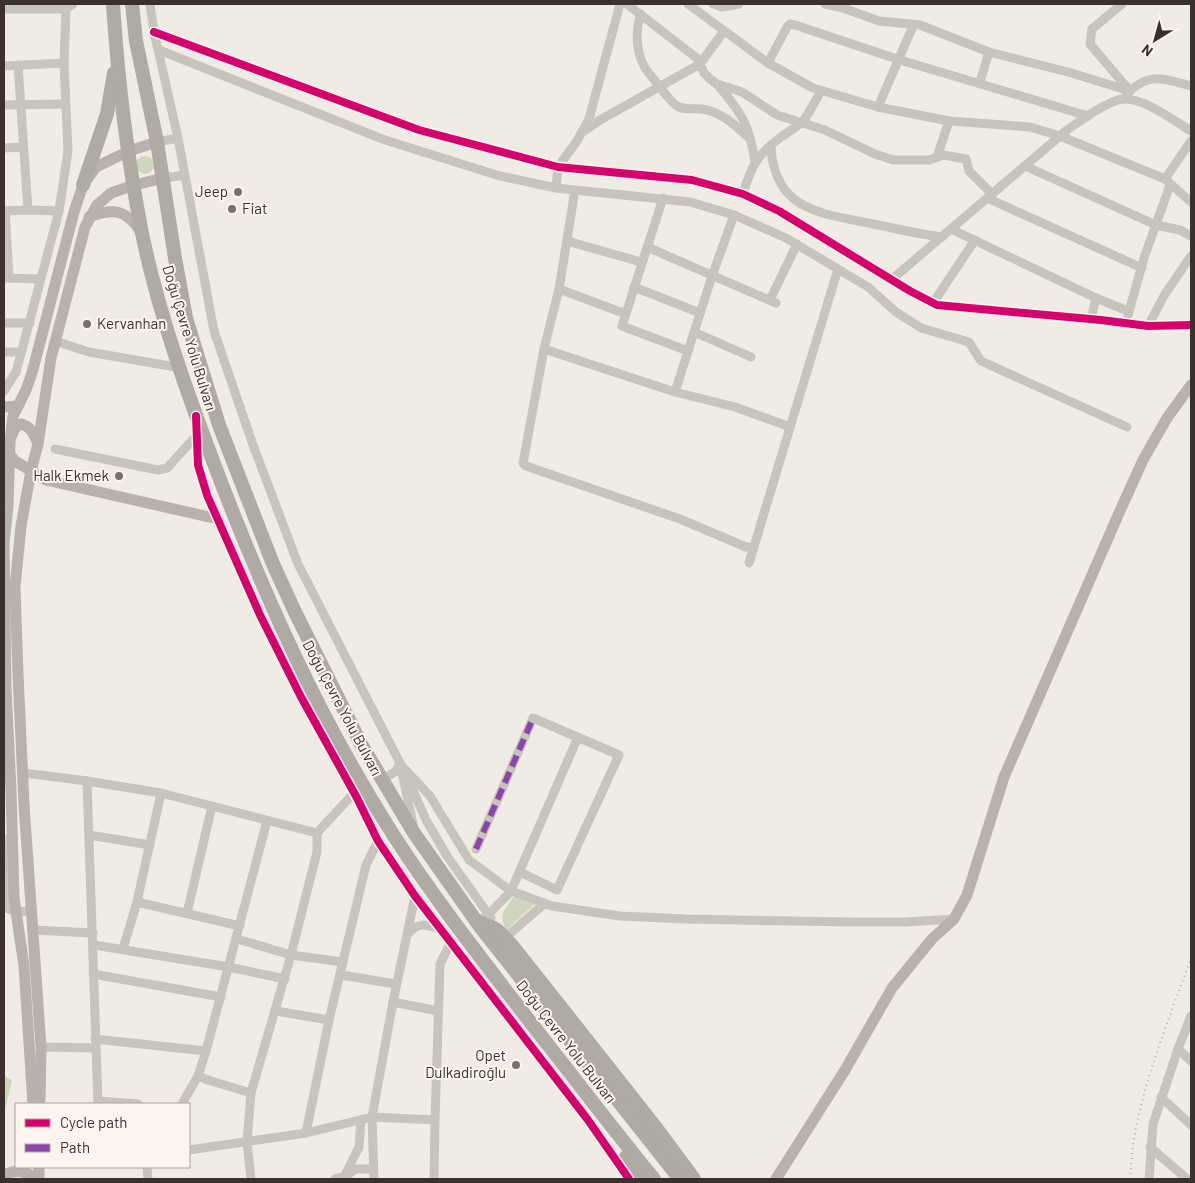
<svg xmlns="http://www.w3.org/2000/svg" width="1195" height="1183" font-family="Barlow,sans-serif">
<style>
.green{fill:#d1d6bf}
.lines{fill:none;stroke-linecap:round;stroke-linejoin:round}
.minor{stroke:#c9c3be;stroke-width:9}
.major{stroke:#b8b1ad;stroke-width:11}
.highway{stroke:#afaaa4;stroke-width:14}
.rail{stroke:#b1aca8;stroke-width:2;stroke-dasharray:1 4;stroke-linecap:butt}
.quiet{stroke:#8e44ad;stroke-width:6;stroke-dasharray:12 6;stroke-linecap:butt}
.cycleway-casing{stroke:#fbf5ee;stroke-width:11}
.cycleway{stroke:#d6006c;stroke-width:8}
.poi-dot{fill:#7a716c;stroke:#fbf5ee;stroke-width:2}
.labels{text-anchor:middle;stroke-width:4;stroke-linejoin:round;paint-order:stroke}
.poi-label{font-size:15px;fill:#3b302b;stroke:#fbf5ee;text-anchor:end}
.street-label{font-size:15px;fill:#3b302b;stroke:#fbf5ee}
</style>
<rect width="100%" height="100%" fill="#f0ebe5"/>
<!-- green -->
<g class="green">
<circle cx="145" cy="165" r="9"/>
<path d="M516,897L535,904L506,930C498,915 504,912 512,898Z"/>
<path d="M4,1076L12,1080L4,1114Z"/>
</g>
<g class="lines">
<!-- minor -->
<g class="minor">
<path d="M150,4L154,32L178,138L214,331L253,445L298,564L400,763L413,824"/>
<path d="M627,4L698,59L704,73L710,79L717,84L742,92L777,115L825,130L875,154L893,160H929L944,155L966,159L969,171L992,194"/>
<path d="M688,4L768,63L813,88L878,107L949,121L1030,127L1060,136L1165,179L1191,202"/>
<path d="M713,4L722,7L739,4"/>
<path d="M825,4L843,8L879,21L920,25L989,52L1068,72L1130,91"/>
<path d="M1122,4L1092,29L1090,44L1129,90"/>
<path d="M4,9H66"/>
<path d="M641,14C635,30 636,51 644,66C648,73 654,79 658,85C664,92 671,103 679,107C686,110 695,108 702,109C722,112 736,126 750,139"/>
<path d="M154,32L419,130L558,167L692,180L743,194L779,211L910,291L937,305L1101,320L1148,326L1191,325"/>
<path d="M159,50L385,140L500,176L556,188L690,202L734,215L786,238L868,287L896,312L921,328L969,342L981,361L1127,427"/>
<path d="M768,63L787,27L790,24L795,25L900,60L1088,116"/>
<path d="M18,65L28,210"/>
<path d="M4,66L64,63"/>
<path d="M980,82L989,52"/>
<path d="M717,84C741,112 750,125 755,163"/>
<path d="M1127,94C1148,71 1165,79 1191,86"/>
<path d="M4,105L65,104"/>
<path d="M878,107L913,26"/>
<path d="M584,131L600,120L700,64L724,31"/>
<path d="M157,142L178,138"/>
<path d="M771,145C771,163 778,187 794,199C814,215 849,219 874,224C896,229 919,234 942,237"/>
<path d="M4,148L23,147"/>
<path d="M937,157L949,121"/>
<path d="M1025,166L1156,225L1180,230L1191,236"/>
<path d="M164,178L185,175"/>
<path d="M1165,179L1191,141"/>
<path d="M556,188L558,167L577,141L589,119L620,4"/>
<path d="M575,190L559,289L544,349L523,463L526,466L680,519L746,547L754,548"/>
<path d="M743,194C751,166 757,155 781,137C788,132 797,127 803,121C810,112 815,101 821,91"/>
<path d="M663,198L622,326L688,351"/>
<path d="M987,198L1142,268"/>
<path d="M4,211L28,210L59,211"/>
<path d="M5,211L9,278"/>
<path d="M951,229L1096,298L1128,311"/>
<path d="M567,241L641,262"/>
<path d="M647,247L776,303"/>
<path d="M4,278L40,279"/>
<path d="M891,280L1067,130C1083,119 1100,106 1118,100C1138,93 1174,121 1191,131"/>
<path d="M634,287L700,313"/>
<path d="M559,289L626,314"/>
<path d="M770,300L797,244"/>
<path d="M933,303L975,240"/>
<path d="M1128,315L1144,258L1170,185"/>
<path d="M1091,319L1096,298"/>
<path d="M4,323H30"/>
<path d="M1148,326L1165,294L1191,256"/>
<path d="M694,332L751,357"/>
<path d="M55,341L89,352L181,368"/>
<path d="M544,349L675,392L735,407L790,427"/>
<path d="M4,352H21"/>
<path d="M4,391L16,372L59,211L68,151L64,63L66,9L73,4"/>
<path d="M675,392L712,276L734,215"/>
<path d="M197,427L198,465L207,495L260,615L301,697L357,798L378,841L415,896L588,1120L629,1179"/>
<path d="M55,449L158,470L167,468L197,435"/>
<path d="M749,563L838,269"/>
<path d="M400,764L430,796L469,860L511,891L552,906L620,916L686,919L851,922H905L954,919"/>
<path d="M24,773L87,781L161,793L317,833"/>
<path d="M407,777L426,820L447,856L491,918"/>
<path d="M382,780L396,771L400,763"/>
<path d="M87,781L98,1104"/>
<path d="M89,835L150,845"/>
<path d="M4,839L6,901"/>
<path d="M476,849L533,718L619,755L557,890L520,872"/>
<path d="M137,902L240,926"/>
<path d="M4,907L16,912L32,911"/>
<path d="M187,913L212,806"/>
<path d="M477,922L489,914L511,891L578,737"/>
<path d="M33,930L93,933"/>
<path d="M408,934C418,922 425,924 439,929"/>
<path d="M505,938L545,903"/>
<path d="M237,939L291,955L343,962"/>
<path d="M94,945L229,967L285,979"/>
<path d="M123,949L137,902L161,793"/>
<path d="M93,974L221,997"/>
<path d="M341,975L396,984"/>
<path d="M393,1002L438,1011"/>
<path d="M276,1011L329,1020"/>
<path d="M95,1039L206,1051"/>
<path d="M41,1047L95,1048"/>
<path d="M1178,1049L1191,1061"/>
<path d="M198,1076L208,1080L251,1093"/>
<path d="M1161,1097L1191,1125"/>
<path d="M98,1101L138,1104"/>
<path d="M182,1104L198,1076L206,1051L267,821"/>
<path d="M435,1120L440,964L451,942"/>
<path d="M306,1133L329,1020L366,865L378,841"/>
<path d="M1150,1147L1187,1179"/>
<path d="M189,1150L306,1133L372,1117L435,1120L434,1179"/>
<path d="M147,1167L148,1179"/>
<path d="M344,1177L359,1147L361,1120"/>
<path d="M251,1179L247,1142L251,1093L291,955L317,852V833L354,793"/>
<path d="M335,1179L344,1177L356,1169H373"/>
<path d="M374,1179L372,1117L393,1002L415,896"/>
<path d="M1149,1179L1153,1124L1178,1049L1191,1016"/>
</g>
<!-- major -->
<g class="major">
<path d="M89,217C113,208 126,209 141,232"/>
<path d="M4,407L18,406"/>
<path d="M11,437L15,428L21,424C31,426 34,435 38,444"/>
<path d="M9,453L15,461L46,480L218,519"/>
<path d="M40,1100L41,1047L24,805L18,674L15,587L21,526L31,471L38,444L51,358L85,227L97,205L111,193L134,185L164,178"/>
<path d="M33,1104L24,966L14,898L11,791L6,689L4,543L8,506L10,441L13,416L26,390L32,373L74,212L83,185L96,167L129,151L157,142"/>
<path d="M4,1175C16,1169 26,1170 35,1179"/>
<path d="M39,1179V1167"/>
<path d="M776,1179L845,1070L892,988L932,939L954,919L967,895L1004,777L1119,513L1143,460L1167,418L1191,385"/>
</g>
<!-- highway -->
<g class="highway">
<path d="M113,4C118,81 127,157 142,233C158,311 185,387 213,461C262,591 319,719 394,836C436,901 484,962 531,1023C572,1075 612,1128 654,1179"/>
<path d="M132,4L136,41L157,142L175,258L186,318L219,425L273,564L295,612L361,744L414,833L481,928L680,1179"/>
<path d="M83,185L107,114L114,73"/>
<path d="M477,922C498,927 501,933 515,949L654,1125L694,1179"/>
<path d="M626,1157L640,1179"/>
</g>
<!-- rail -->
<path class="rail" d="M1130,1179C1131,1168 1132,1156 1133,1145C1142,1083 1170,1017 1191,958"/>
<!-- quiet -->
<path class="quiet" d="M476,849L533,718"/>
<!-- cycleway casing -->
<g class="cycleway-casing">
<g id="cycleway">
<path d="M154,32L419,130L558,167L692,180L743,194L779,211L910,291L937,305L1101,320L1148,326L1191,325"/>
<path d="M196,416L198,465L207,495L260,615L301,697L357,798L378,841L415,896L588,1120L629,1179"/>
</g>
</g>
<!-- cycleway -->
<use href="#cycleway" class="cycleway"/>
</g>
<!-- markers -->
<g class="poi-dot">
<circle cx="238" cy="192" r="5"/>
<circle cx="232" cy="209" r="5"/>
<circle cx="87" cy="324" r="5"/>
<circle cx="119" cy="476" r="5"/>
<circle cx="516" cy="1065" r="5"/>
</g>
<g class="labels">
<!-- poi labels -->
<g class="poi-label">
<text x="228" y="197">Jeep</text>
<text x="242" y="214" text-anchor="start">Fiat</text>
<text x="97" y="329" text-anchor="start">Kervanhan</text>
<text x="109" y="481">Halk Ekmek</text>
<text x="506" y="1061">Opet<tspan x="506" dy="17">Dulkadiroğlu</tspan></text>
</g>
<!-- street labels -->
<g class="street-label">
<text transform="translate(189 338) rotate(73)" y="5">Doğu Çevre Yolu Bulvarı</text>
<text transform="translate(342 708) rotate(62)" y="5">Doğu Çevre Yolu Bulvarı</text>
<text transform="translate(566 1042) rotate(52)" y="5">Doğu Çevre Yolu Bulvarı</text>
</g>
</g>
<!-- border -->
<rect width="1195" height="1183" fill="none" stroke="#3b302b" stroke-width="10"/>
<!-- legend -->
<rect x="15" y="1103" width="175" height="65" fill="#fbf5ee" stroke="#aea6a0"/>
<rect x="25" y="1119" width="25" height="8" fill="#d6006c" stroke="#aea6a0"/>
<text x="60" y="1128" font-size="15" fill="#3b302b">Cycle path</text>
<rect x="25" y="1144" width="25" height="8" fill="#8e44ad" stroke="#aea6a0"/>
<text x="60" y="1153" font-size="15" fill="#3b302b">Path</text>
<!-- north arrow -->
<g transform="translate(1155 40) rotate(217)" stroke="#fbf5ee" stroke-width="4" paint-order="stroke">
<path d="M0-4L9 19L0 12L-9 19Z" fill="#3b302b"/>
<text y="-8" font-size="14" font-weight="bold" text-anchor="middle" fill="#3b302b">N</text>
</g>
</svg>
